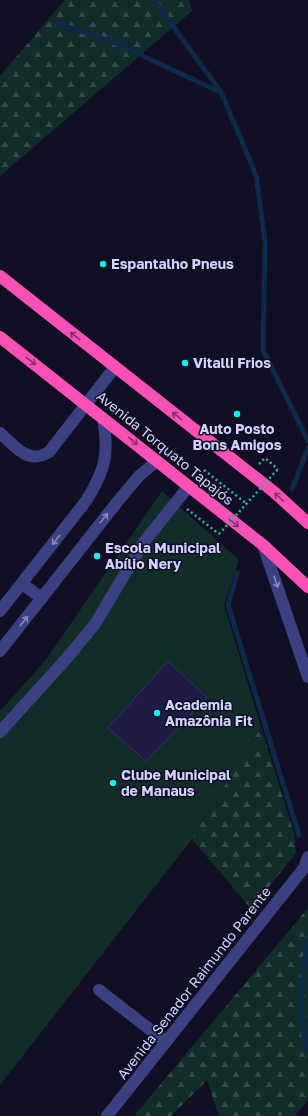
<svg xmlns="http://www.w3.org/2000/svg" width="308" height="1116" font-family="'Golos Text',sans-serif">
<style>
.grass{fill:#122d29}
.forest{fill:url(#forest-firs)}
.lines{fill:none;stroke-linecap:round;stroke-linejoin:round}
.stream{stroke:#0f2a48;stroke-width:5}
.building{fill:#1f1b44;stroke:#332e6f}
.path{stroke:#31b39c;stroke-width:2.5;stroke-dasharray:2 3;stroke-linecap:butt}
.minor{stroke:#3b4081;stroke-width:12}
.highway{stroke:#fb50b5;stroke-width:12}
.path-bridge{stroke:#31b39c;stroke-width:2.5;stroke-dasharray:2 3;stroke-linecap:butt}
.oneway{stroke:#86306c}
.oneway2{stroke:#8689c0}
.poi-dot{fill:#05f7f4;stroke:#100f23;stroke-width:1.5}
.labels{text-anchor:middle;stroke-width:3;stroke-linejoin:round;paint-order:stroke}
.poi-label{font-size:14px;font-weight:bold;fill:#d2d2fe;stroke:#100f23;text-anchor:start}
.street-label{font-size:14px;fill:#d2d2fe;stroke:#100f23}
</style>
<defs>
<pattern id="forest-firs" width="22" height="20" patternUnits="userSpaceOnUse"><rect width="22" height="20" fill="#122d29"/><path d="M5 1l3.5 6h-7zM16 11l3.5 6h-7z" fill="#344b49"/></pattern>
</defs>
<rect width="100%" height="100%" fill="#100f23"/>
<!-- grass -->
<path class="grass" d="M162,491L239,560L224,605L261,727L192,839L0,1085V711L45,661Z"/>
<!-- forest -->
<g class="forest">
<path d="M65,0H189L192,11L0,176V76Z"/>
<path d="M261,727L294,833L296,853L251,909L192,839Z"/>
<path d="M0,906L12,909L0,925Z"/>
<path d="M308,908V1100L295,1116H219L207,1080L171,1116H134Z"/>
</g>
<g class="lines">
<!-- stream -->
<g class="stream">
<path d="M154,0L221,92L256,175L265,241L263,350L308,441"/>
<path d="M57,23L113,42L220,92"/>
<path d="M292,489L308,448"/>
<path d="M237,573L228,605L299,835"/>
<path d="M308,938C303,973 296,1017 308,1050"/>
</g>
</g>
<!-- building -->
<path class="building" d="M168,661L207,698L146,761L108,728Z"/>
<g class="lines">
<!-- path -->
<g class="path">
<path d="M259,464L265,458L278,469"/>
<path d="M204,470L247,504"/>
<path d="M187,509L219,534"/>
</g>
<!-- minor -->
<g class="minor">
<path d="M0,433C16,447 28,465 49,452L115,367"/>
<path d="M263,545L308,677"/>
<path d="M22,584L42,598"/>
<path d="M0,611L86,501C106,469 109,454 103,418"/>
<path d="M0,651L118,501L139,476L157,461"/>
<path d="M0,732L67,658L95,624L144,542L188,487"/>
<path d="M99,990L166,1042"/>
<path d="M107,1116L304,868L308,857"/>
</g>
<!-- highway -->
<g class="highway">
<path d="M0,276L274,492L308,523"/>
<path d="M0,337L263,545L308,587"/>
</g>
<!-- path-bridge -->
<path class="path-bridge" d="M219,534L278,469"/>
</g>
<!-- one-way arrows -->
<defs><path id="oneway-shaft" d="M-6 0H5M1.5-3L5.5 0L1.5 3" fill="none" stroke-width="1.6" stroke-linecap="round" stroke-linejoin="round"/></defs>
<g class="oneway">
<use href="#oneway-shaft" transform="translate(75 336) rotate(-142)"/>
<use href="#oneway-shaft" transform="translate(31 361) rotate(38)"/>
<use href="#oneway-shaft" transform="translate(177 416) rotate(-142)"/>
<use href="#oneway-shaft" transform="translate(133 441) rotate(39)"/>
<use href="#oneway-shaft" transform="translate(279 497) rotate(-138)"/>
<use href="#oneway-shaft" transform="translate(234 523) rotate(38)"/>
</g>
<g class="oneway2">
<use href="#oneway-shaft" transform="translate(104 518) rotate(-52)"/>
<use href="#oneway-shaft" transform="translate(56 540) rotate(128)"/>
<use href="#oneway-shaft" transform="translate(276 582) rotate(71)"/>
<use href="#oneway-shaft" transform="translate(24 621) rotate(-52)"/>
</g>
<!-- markers -->
<g class="poi-dot">
<circle cx="103" cy="264" r="4"/>
<circle cx="185" cy="363" r="4"/>
<circle cx="237" cy="414" r="4"/>
<circle cx="97" cy="556" r="4"/>
<circle cx="157" cy="713" r="4"/>
<circle cx="113" cy="783" r="4"/>
</g>
<g class="labels">
<!-- poi labels -->
<g class="poi-label">
<text x="111" y="269">Espantalho Pneus</text>
<text x="193" y="368">Vitalli Frios</text>
<text x="237" y="434" text-anchor="middle">Auto Posto<tspan x="237" dy="16">Bons Amigos</tspan></text>
<text x="105" y="553">Escola Municipal<tspan x="105" dy="16">Abílio Nery</tspan></text>
<text x="165" y="710">Academia<tspan x="165" dy="16">Amazônia Fit</tspan></text>
<text x="121" y="780">Clube Municipal<tspan x="121" dy="16">de Manaus</tspan></text>
</g>
<!-- street labels -->
<g class="street-label">
<text transform="translate(165 448) rotate(39)" y="5">Avenida Torquato Tapajós</text>
<text transform="translate(194 983) rotate(-52)" y="5">Avenida Senador Raimundo Parente</text>
</g>
</g>
</svg>
